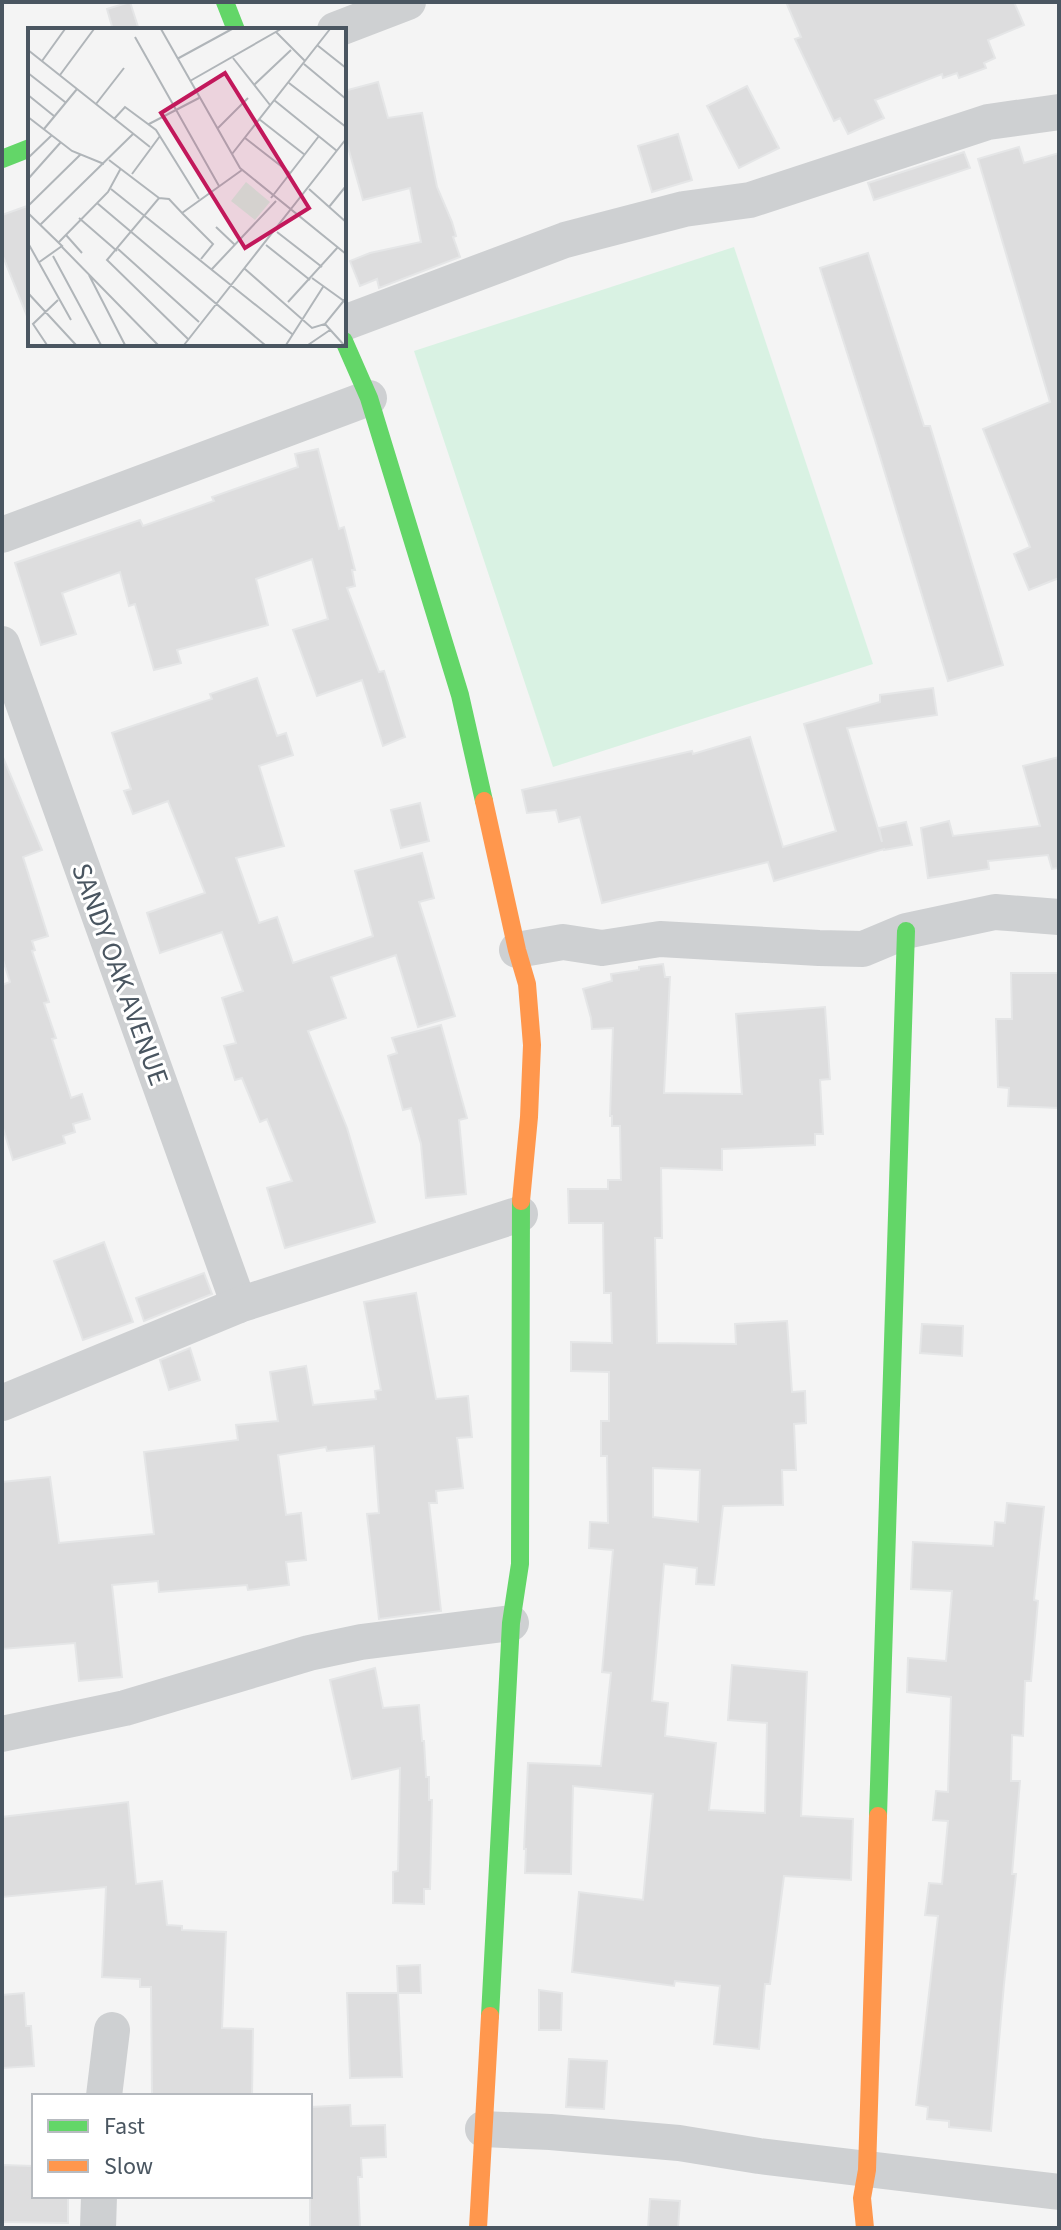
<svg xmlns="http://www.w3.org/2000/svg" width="1061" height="2230" font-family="'Source Sans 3',sans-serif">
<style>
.pitch{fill:#d9f2e3}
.building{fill:#ddddde;stroke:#e5e6e7;stroke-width:2;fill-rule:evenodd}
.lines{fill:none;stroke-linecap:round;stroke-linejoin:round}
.street{stroke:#ced0d2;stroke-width:36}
.fast{stroke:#63d668;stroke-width:18}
.slow{stroke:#ff974d;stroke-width:18}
.labels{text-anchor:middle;stroke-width:6;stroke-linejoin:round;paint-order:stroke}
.street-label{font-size:28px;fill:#4a5661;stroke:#fff}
.inset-road{fill:none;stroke:#b0b5b9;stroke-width:2}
.view{fill:#c2185b;fill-opacity:0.15;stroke:#c2185b;stroke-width:4}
.inset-edge{fill:none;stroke:#4a5661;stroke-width:4}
</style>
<rect width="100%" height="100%" fill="#f4f4f4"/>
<!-- pitch -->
<path class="pitch" d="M734,247L873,664L553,767L414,351Z"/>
<!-- building -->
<g class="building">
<path d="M130,2L139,30H113L107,9Z"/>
<path d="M786,2H1014L1024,25L988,40L995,58L984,63L986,68L959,78L957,73L943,78L942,74L875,100L884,118L848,134L840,118L834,121L795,39L801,37Z"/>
<path d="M378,82L388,118L422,113L437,187L452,222L456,236L453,237L460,257L379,288L377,279L360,286L350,261L370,253L421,242L410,188L363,200L344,133V91Z"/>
<path d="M747,86L779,148L739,168L707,106Z"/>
<path d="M678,134L692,180L652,192L638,146Z"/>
<path d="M1019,147L1024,163L1059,153V578L1029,590L1014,554L1030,547L983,429L1050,402L978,159Z"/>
<path d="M964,152L970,168L874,200L868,183Z"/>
<path d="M30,205V321H29L2,254V215Z"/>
<path d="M868,253L924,426H930L1003,665L948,681L875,440L820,268Z"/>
<path d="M318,449L339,529L344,527L355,570H352L355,586L347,588L379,672L384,671L405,737L383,746L362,680L317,696L293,630L328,619L312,559L256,579L268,625L177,650L181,663L154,670L135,604L129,606L120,572L62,593L76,634L41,645L15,563L140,520L143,526L214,501L212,497L298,467L295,454Z"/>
<path d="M257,678L277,736L286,733L293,755L259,766L284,846L236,858L259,923L277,917L293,963L373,936L355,871L422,853L434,898L419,902L455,1016L418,1027L396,955L331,977L346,1018L308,1031L347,1128L375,1222L285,1248L267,1188L292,1181L267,1119L260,1122L242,1078L235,1080L224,1046L236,1043L222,998L243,991L222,932L160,953L147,913L205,893L168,801L133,814L124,791L131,789L112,733L212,699L210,694Z"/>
<path d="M933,688L937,715L847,728L882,842L879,828L906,822L912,845L884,850V849L774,881L768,862L602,903L580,817L559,822L556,810L527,813L522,790L692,751L693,754L750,737L783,847L836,831L804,724L880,702V695Z"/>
<path d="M2,755L42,850L23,857L48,936L32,941L35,950L32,951L49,1002L44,1003L56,1038L52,1039L71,1098L82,1094L90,1119L73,1124L75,1132L63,1136L65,1143L13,1160L2,1125V985L10,982L2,957Z"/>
<path d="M1059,757V868L1052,869L1048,855L988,861L989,869L928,878L921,828L949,821L953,836L1040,826L1023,766Z"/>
<path d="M420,803L429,841L401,848L391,810Z"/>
<path d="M663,964L665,977H670L664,1093L742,1094L736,1014L825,1007L830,1079L820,1080L823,1134H815V1145L722,1149V1170L661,1168L662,1238H655L657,1343L736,1344L735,1324L787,1321L792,1392L805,1391L806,1423L794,1424L796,1470H782L783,1505L723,1506L714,1585L696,1584L697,1568L664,1564L652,1701L668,1703L665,1736L716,1743L709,1810L765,1813L767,1723L728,1720L732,1665L807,1672L801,1816L853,1819L851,1880L784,1876L770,1984H765L759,2049L714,2044L720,1986L675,1981L674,1986L572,1972L579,1892L643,1900L653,1794L573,1786L571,1874L525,1873L526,1849H524L528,1763L601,1766L611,1673L602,1672L613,1550L589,1548L590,1522L608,1523L607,1456H601V1421H609V1372L571,1371V1342L612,1343L611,1293H604L603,1223H569L568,1189H608V1180H621L620,1126H612V1116H610L613,1028L592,1029L591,1018L583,989L612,981L611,974L639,970V967ZM653,1468L700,1470L698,1522L653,1517Z"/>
<path d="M1011,973H1059V1108L1008,1106L1009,1088L998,1087L996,1019H1012Z"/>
<path d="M441,1025L467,1118L459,1120L466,1194L426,1198L421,1144L411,1108L403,1110L388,1056L397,1053L392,1038Z"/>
<path d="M104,1242L133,1322L83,1340L54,1261Z"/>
<path d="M204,1273L212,1294L144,1321L136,1298Z"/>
<path d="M416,1293L436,1399L468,1396L472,1437L457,1438L463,1488L436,1491L437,1503H429L441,1611L379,1619L367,1514L379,1513L374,1446L327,1451L326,1447L278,1455L286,1515L301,1513L306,1560L286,1562L289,1585L248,1590L247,1585L159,1592L158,1581L112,1585L122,1677L79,1681L75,1643L2,1649V1482L50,1477L59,1543L154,1534L144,1452L238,1440L236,1425L278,1421L270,1372L306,1366L313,1405L376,1399L375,1391L381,1390L364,1302Z"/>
<path d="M922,1324L963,1326L962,1356L920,1353Z"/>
<path d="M190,1348L200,1380L169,1390L160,1360Z"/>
<path d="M1007,1503L1044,1507L1034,1600L1038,1601L1031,1681H1025L1023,1736L1012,1735L1011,1781H1020L1012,1874H1016L1004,1984L991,2131L949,2127V2121L927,2119L928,2107L916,2105L938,1916L925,1915L929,1883L942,1884L948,1821L933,1820L936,1791L948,1792L951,1697L907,1692L908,1658L946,1661L952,1591L911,1589L913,1542L993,1546L995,1522L1005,1523Z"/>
<path d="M375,1668L383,1708L419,1705L422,1741H424L426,1777H429V1800H432L430,1889H424V1904L393,1903V1872L398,1871L400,1768L352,1779L330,1680Z"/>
<path d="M128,1802L136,1884L162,1881L167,1925L182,1926V1930L226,1932L222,2028L253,2029L252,2096H152L151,1987H140V1979L102,1977L106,1887L2,1897V1817Z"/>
<path d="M420,1965L421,1993H398L397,1966Z"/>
<path d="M539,1990L562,1993L561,2030H539Z"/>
<path d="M24,1993L26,2026H31L34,2066L2,2068V1995Z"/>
<path d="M347,1993H398L402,2077L350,2078Z"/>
<path d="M569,2059L607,2061L604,2109L566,2107Z"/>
<path d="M350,2105L351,2126L385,2125L386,2157L361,2158L362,2177H358L360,2228H310V2107Z"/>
<path d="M2,2165L34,2166V2196H68V2223L2,2222Z"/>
<path d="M650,2199L680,2201L678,2228H648Z"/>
</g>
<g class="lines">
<!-- street -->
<g class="street">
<path d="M335,30L408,2"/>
<path d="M344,323L565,240L684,209L750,200L988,122L1059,112"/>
<path d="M2,535L369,398"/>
<path d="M2,644L239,1305"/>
<path d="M517,950L563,942L602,948L660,939L819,948L863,949L906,931L995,912L1059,917"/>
<path d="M2,1403L239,1305L520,1214"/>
<path d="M2,1734L125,1708L309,1653L361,1642L511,1623"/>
<path d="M104,2096L112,2030"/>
<path d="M483,2129L550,2132L679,2143L759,2156L1059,2192"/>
<path d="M98,2228L99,2196"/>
</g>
<!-- fast -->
<g class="fast">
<path d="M225,2L236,30"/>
<path d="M2,159L30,148"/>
<path d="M344,341L369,398L460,695L484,801"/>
<path d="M878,1816L906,931"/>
<path d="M490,2016L511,1623L520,1564L521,1201"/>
</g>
<!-- slow -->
<g class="slow">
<path d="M484,801L517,950L527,984L532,1045L529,1117L521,1201"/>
<path d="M478,2228L490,2016"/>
<path d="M865,2228L862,2198L867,2170L878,1816"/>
</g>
</g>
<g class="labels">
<!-- street labels -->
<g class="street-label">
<text transform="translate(121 974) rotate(70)" y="10">SANDY OAK AVENUE</text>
</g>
</g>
<!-- overview -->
<g transform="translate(28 28)">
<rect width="318" height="318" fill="#f4f4f4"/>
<path d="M218,154L242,174L227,192L203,173Z" fill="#d9f2e3"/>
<path class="inset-road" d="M133,1L212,140L318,226M248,4L277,33M107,9L191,158M289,17L318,40M0,22L122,119M205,30L242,77M149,31L204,1M14,33L37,1M276,36L318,71M0,45L37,74M32,47L66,1M162,53L253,1M261,55L318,99M226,57L263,22M0,67L26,88M246,72L309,123M68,76L96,40M0,89L44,123L76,136M86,91L97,79L128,102L171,171M231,91L277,127M121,96L171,70M16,101L49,61M189,101L220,70M217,110L262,145M204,126L302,1M0,130L24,107M81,132L131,170M104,146L132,108M0,151L33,114M83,161L264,306M281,161L318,194M243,170L291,108M69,175L237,317M0,178L53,126M301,179L318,158M0,185L34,218L10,235M154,185L185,216L173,231M51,190L89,223M12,197L105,106M188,199L207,217M249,204L294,239M38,207L54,225M31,214L80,164L93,140M0,215L43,292M238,217L282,252M34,219L130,317M90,221L171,294M25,228L73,317M184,241L248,173M217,241L284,300L297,296L318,270M61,247L97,317M284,250L316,273M0,265L48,317M260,274L310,219M297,296L316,317M160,311L79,232L131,170L141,171L154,185L214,142M19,317L5,296L30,272M156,317L318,111M258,317L295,259M280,317L302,302"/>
<path class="view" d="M197,45L281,180L217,220L133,85Z"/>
<rect width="318" height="318" class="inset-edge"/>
</g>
<!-- border -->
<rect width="1061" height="2230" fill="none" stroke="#4a5661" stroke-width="8"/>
<!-- legend -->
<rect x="32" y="2094" width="280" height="104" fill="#ffffff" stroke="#b7bbc0" stroke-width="2"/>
<rect x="48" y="2120" width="40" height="12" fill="#63d668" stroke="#b7bbc0" stroke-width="2"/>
<text x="104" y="2134" font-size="24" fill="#4a5661">Fast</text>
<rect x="48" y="2160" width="40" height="12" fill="#ff974d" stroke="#b7bbc0" stroke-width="2"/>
<text x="104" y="2174" font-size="24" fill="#4a5661">Slow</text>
</svg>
